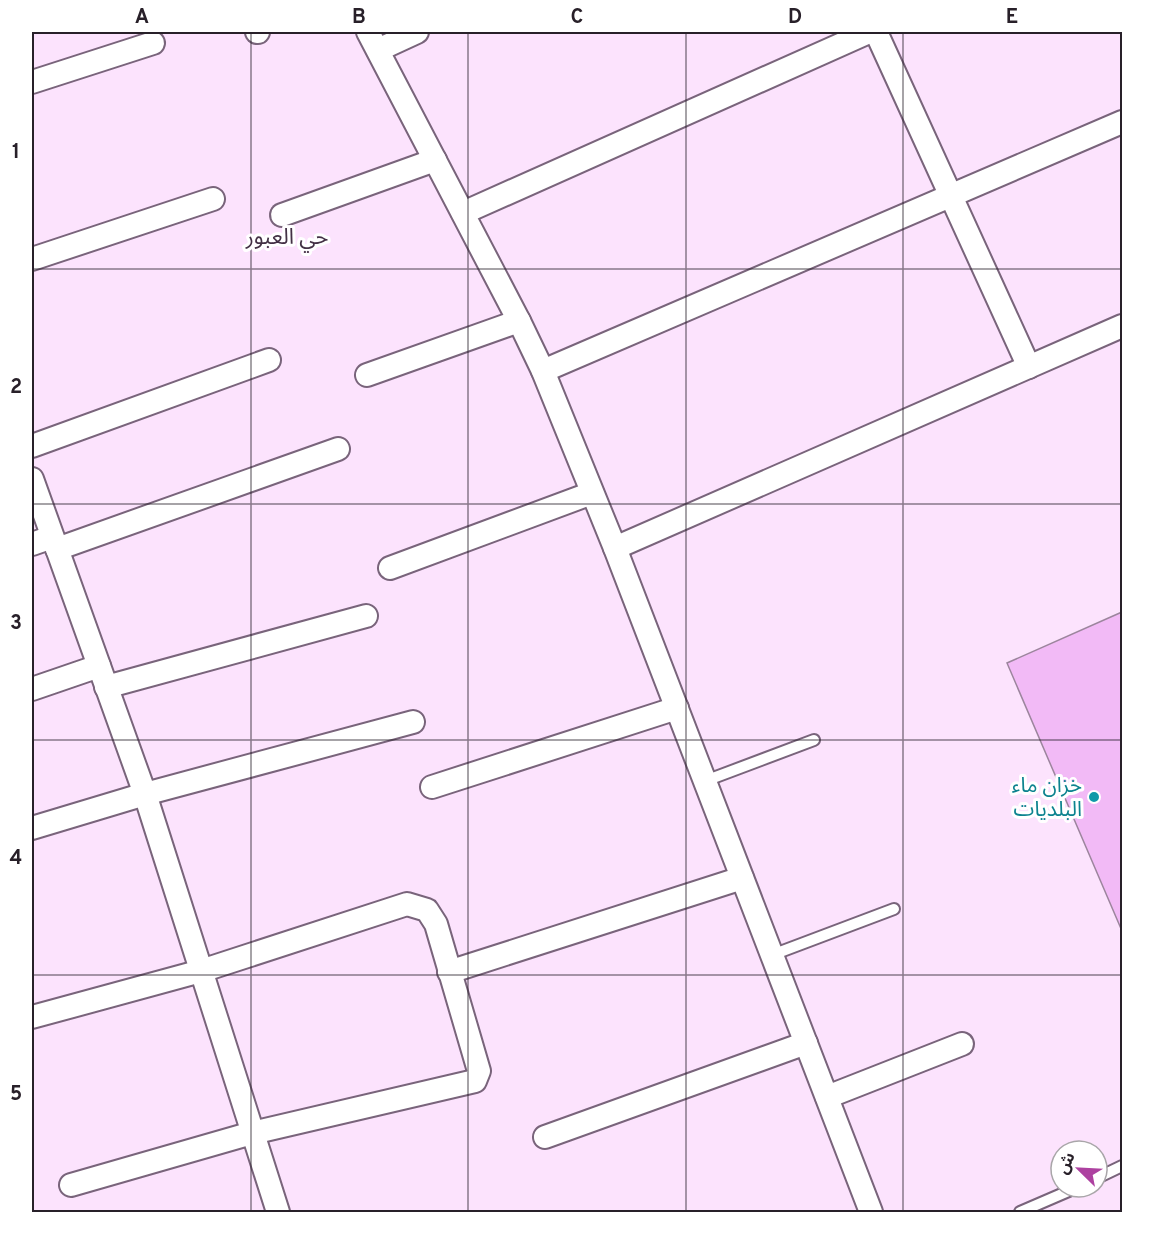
<svg xmlns="http://www.w3.org/2000/svg" width="1154" height="1244" font-family="Overpass,'Noto Sans Arabic',sans-serif">
<style>
.building{fill:#f2baf6;stroke:#9c859d;stroke-width:1.5}
.lines{fill:none;stroke-linecap:round;stroke-linejoin:round}
.service-casing{stroke:#79647b;stroke-width:14}
.minor-casing{stroke:#79647b;stroke-width:26}
.service{stroke:#fff;stroke-width:10}
.minor{stroke:#fff;stroke-width:22}
.grid{fill:none;stroke:#282029;stroke-width:1.5;stroke-opacity:0.55}
.culture-dot{fill:#0f9aa8;stroke:#fff;stroke-width:2}
.labels{text-anchor:middle;stroke-width:6;stroke-linejoin:round;paint-order:stroke}
.culture-label{font-size:21px;fill:#0d838f;stroke:#fff;text-anchor:end}
.neighbourhood-label{font-size:22px;fill:#433045;stroke:#fff}
.neatline{fill:none;stroke:#282029;stroke-width:2}
.grid-label{font-size:20px;text-anchor:middle;font-weight:bold;fill:#282029}
</style>
<rect width="100%" height="100%" fill="#fce3fd"/>
<!-- building -->
<path class="building" d="M1122,612V931L1007,663Z"/>
<g class="lines">
<!-- service casing -->
<g class="service-casing">
<g id="service">
<path d="M705,781L814,740"/>
<path d="M772,955L894,909"/>
<path d="M1097,1178L1122,1166"/>
<path d="M1020,1212L1078,1187"/>
</g>
</g>
<!-- minor casing -->
<g class="minor-casing">
<g id="minor">
<path d="M257,32H258"/>
<path d="M368,32L519,321L543,371L615,548L871,1212"/>
<path d="M876,32L1029,367"/>
<path d="M378,50L417,32"/>
<path d="M32,82L153,43"/>
<path d="M463,213L869,32"/>
<path d="M282,215L435,160"/>
<path d="M32,259L213,199"/>
<path d="M543,371L1122,122"/>
<path d="M367,375L519,321"/>
<path d="M32,446L269,360"/>
<path d="M32,479L145,794L278,1212"/>
<path d="M32,544L52,537"/>
<path d="M615,548L1122,326"/>
<path d="M57,549L338,449"/>
<path d="M390,568L592,493"/>
<path d="M106,687L366,616"/>
<path d="M32,689L99,666"/>
<path d="M432,787L677,708"/>
<path d="M32,828L145,794L413,722"/>
<path d="M449,972L742,878"/>
<path d="M32,1017L201,971L407,904L427,910L436,924L479,1071L475,1081L252,1133L71,1185"/>
<path d="M827,1097L962,1044"/>
<path d="M545,1137L806,1043"/>
</g>
</g>
<!-- service -->
<use href="#service" class="service"/>
<!-- minor -->
<use href="#minor" class="minor"/>
</g>
<!-- grid -->
<path class="grid" d="M251,32V1212M468,32V1212M686,32V1212M903,32V1212M32,269H1122M32,504H1122M32,740H1122M32,975H1122"/>
<!-- markers -->
<circle class="culture-dot" cx="1094" cy="797" r="6"/>
<g class="labels">
<!-- culture labels -->
<g class="culture-label">
<text x="1082" y="792">خزان ماء<tspan x="1082" dy="24">البلديات</tspan></text>
</g>
<!-- neighbourhood labels -->
<g class="neighbourhood-label">
<text x="287" y="244">حي العبور</text>
</g>
</g>
<!-- border -->
<rect width="1154" height="1244" fill="none" stroke="#ffffff" stroke-width="66"/>
<!-- north arrow -->
<g transform="translate(1079 1169) rotate(294)"><circle r="28" fill="#ffffff" stroke="#a9a6a9" stroke-width="1.5"/>
<path d="M0-4.5L10 22L0 15L-10 22Z" fill="#ad41a0"/>
<text y="-9" font-size="16" font-weight="bold" text-anchor="middle" fill="#282029">ش</text>
</g>
<rect x="33" y="33" width="1088" height="1178" class="neatline"/>
<g class="grid-label">
<text x="142" y="23">A</text>
<text x="359" y="23">B</text>
<text x="577" y="23">C</text>
<text x="795" y="23">D</text>
<text x="1012" y="23">E</text>
<text x="16" y="158">1</text>
<text x="16" y="393">2</text>
<text x="16" y="629">3</text>
<text x="16" y="864">4</text>
<text x="16" y="1100">5</text>
</g>
</svg>
